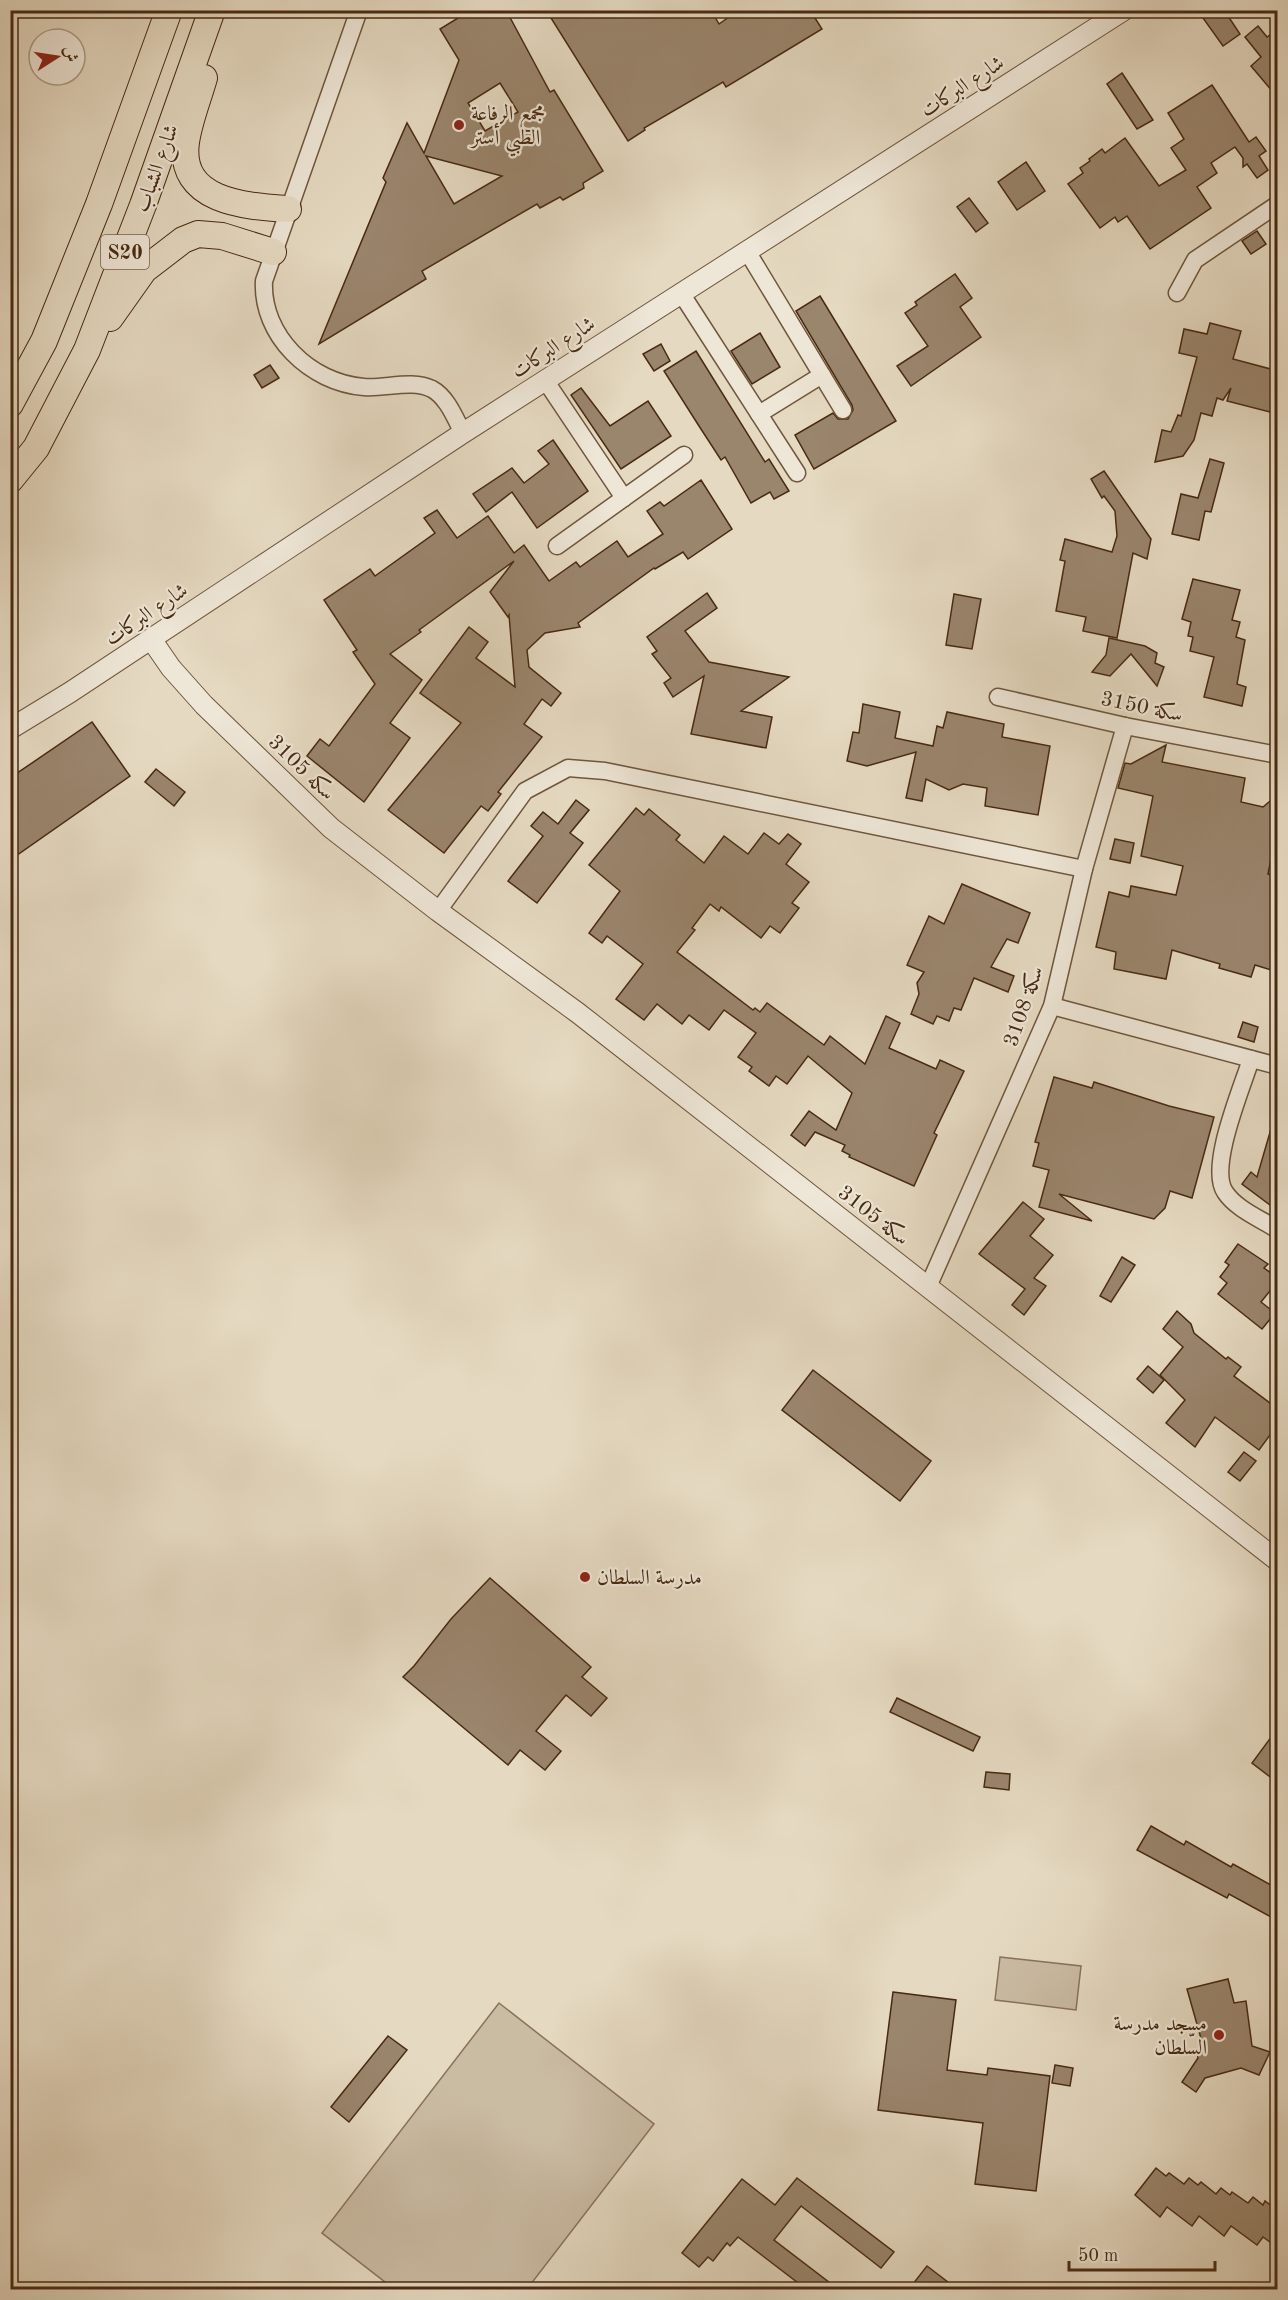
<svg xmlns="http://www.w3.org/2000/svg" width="1288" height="2300" font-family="'Old Standard TT',Amiri,serif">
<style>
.green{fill:#cabba3;stroke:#89725a;stroke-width:1.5}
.building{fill:#9a856d;stroke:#482a11;stroke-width:1.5;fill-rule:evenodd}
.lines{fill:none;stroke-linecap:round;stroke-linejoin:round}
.minor-casing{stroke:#6f563d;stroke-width:19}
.tertiary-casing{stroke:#6f563d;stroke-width:22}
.primary-casing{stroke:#482a11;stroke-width:28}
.minor{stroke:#eee6d7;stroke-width:16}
.tertiary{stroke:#eee6d7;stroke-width:20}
.primary{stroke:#e5d9c1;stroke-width:26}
.poi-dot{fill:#8f2418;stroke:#eee6d7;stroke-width:2}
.labels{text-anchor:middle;stroke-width:4.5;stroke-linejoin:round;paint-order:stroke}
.shield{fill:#eee6d7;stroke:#7a624c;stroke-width:1.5}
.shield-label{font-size:20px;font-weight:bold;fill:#482a11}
.street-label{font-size:21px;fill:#482a11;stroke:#eee6d7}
.poi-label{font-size:21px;fill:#482a11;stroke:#eee6d7;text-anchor:start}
</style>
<rect width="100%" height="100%" fill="#e5d9c1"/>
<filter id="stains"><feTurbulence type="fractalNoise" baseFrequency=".00333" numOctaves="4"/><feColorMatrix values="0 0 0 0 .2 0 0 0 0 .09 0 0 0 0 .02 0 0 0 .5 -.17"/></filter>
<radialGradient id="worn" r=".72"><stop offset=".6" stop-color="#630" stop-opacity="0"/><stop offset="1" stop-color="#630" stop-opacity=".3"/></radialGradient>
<!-- green -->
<g class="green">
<path d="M1000,1957L1081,1966L1076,2010L995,2000Z"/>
<path d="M499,2003L654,2124L527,2289H394L322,2233Z"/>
</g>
<!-- building -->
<g class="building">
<path d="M471,10H506L550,92L554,90L603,171L583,183L584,188L563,200L560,197L540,208L537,204L422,271L426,279L319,344L386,182L383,178L407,123L424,153L459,60L440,29ZM500,83L518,112L485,131L468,103ZM426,156L502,176L454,204Z"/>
<path d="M546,10H711L719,24L739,10H810L822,29L726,87L723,82L644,128L645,130L628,141Z"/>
<path d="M1214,10H1224L1240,34L1223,46L1203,18Z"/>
<path d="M1258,26L1267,37L1278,29V98L1251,66L1261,57L1245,37Z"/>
<path d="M1122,73L1153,120L1137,129L1107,84Z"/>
<path d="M1212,85L1249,142L1256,137L1266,151L1259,156L1268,170L1257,178L1247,164L1243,167V158L1235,147L1211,163L1217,173L1197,187L1211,208L1150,249L1127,216L1118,222L1115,217L1100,228L1068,184L1083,173L1080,168L1090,161L1089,159L1102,149L1105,153L1125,138L1159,186L1186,170L1171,148L1184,139L1168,113Z"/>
<path d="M1026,162L1045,191L1017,210L998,182Z"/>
<path d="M969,198L988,223L976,232L957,207Z"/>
<path d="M1257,231L1266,244L1251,254L1242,241Z"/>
<path d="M955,274L972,298L960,307L981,337L911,386L897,366L928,346L905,313L917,305L915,302Z"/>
<path d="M820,296L896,421L814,469L795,435L833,413L838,419H848L853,410L852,405L796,311Z"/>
<path d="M1210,323L1241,331L1233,359L1278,371V414L1227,401L1231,388L1223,400L1217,398L1212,416L1201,413L1194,440L1183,456L1155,462L1162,430L1171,432L1178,415L1181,416L1197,357L1179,353L1184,329L1207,334Z"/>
<path d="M760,333L780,367L752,384L731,351Z"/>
<path d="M661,344L670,361L654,371L643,354Z"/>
<path d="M696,351L765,462L769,459L789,491L774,499L770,492L751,503L725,457L721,460L699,426L664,371Z"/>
<path d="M270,365L279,378L262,388L254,375Z"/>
<path d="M581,388L610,426L648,401L671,436L621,469L571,395Z"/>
<path d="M553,440L588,491L537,528L512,492L486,512L473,494L512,468L524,483L549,464L538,451Z"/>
<path d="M1210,459L1224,463L1211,512L1205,511L1199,540L1172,534L1181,494L1198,498Z"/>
<path d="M1104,471L1151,539L1147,559L1133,553L1117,638L1083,631L1086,617L1056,611L1065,561L1060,560L1065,539L1112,552L1117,536L1115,511L1104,496L1102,498L1091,479Z"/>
<path d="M701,480L732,529L688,559L683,552L655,569L654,568L578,623L580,627L545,633L527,650L529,667L561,693L551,706L542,699L524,724L542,737L498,792L501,794L488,811L481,806L444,853L388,810L461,723L420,693L469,627L488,642L476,658L515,687L509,615L508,617L490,592L514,561L419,630L421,632L390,654L422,680L390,723L410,738L364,802L307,756L320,739L329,746L375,684L353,652L357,650L324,600L370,569L375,576L435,533L424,518L437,510L457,538L488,516L514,553L524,545L549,581L576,562L580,567L617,541L628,557L663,534L647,511L660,502L664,506Z"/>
<path d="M1193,579L1240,590L1232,620L1240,622L1236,637L1245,640L1237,684L1246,687L1242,706L1204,697L1214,657L1190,651L1193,637L1188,636L1191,622L1182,619Z"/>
<path d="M707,593L717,608L685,631L709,662L789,677L741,711L772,717L766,748L691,734L704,676L673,697L664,683L671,678L652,654L657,651L647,637Z"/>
<path d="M954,594L981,599L972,649L946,645Z"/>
<path d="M1109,638L1145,646L1157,653L1155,663L1164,667L1157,686L1131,654L1110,676L1092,672L1106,655Z"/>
<path d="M863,704L900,712L895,738L933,746L937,726L943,728L947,712L1004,724L1002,737L1050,746L1038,815L985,806L987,788L963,784L949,790L926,779L922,801L906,798L916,752L867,766L847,761L853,732L859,733Z"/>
<path d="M92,722L130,776L10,860V778Z"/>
<path d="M1166,745L1162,762L1245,778L1241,802L1263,807L1270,801L1278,812V845L1274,844L1268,874L1272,875V879L1278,880V972L1255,965L1251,977L1219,968L1220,964L1172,950L1166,979L1114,969L1116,952L1096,947L1109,892L1129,897L1131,886L1176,895L1183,866L1141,856L1153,796L1118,788L1125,763L1131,764Z"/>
<path d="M156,769L185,792L174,806L145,782Z"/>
<path d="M576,800L589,810L570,833L583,843L537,903L508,881L543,836L531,826L543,812L558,824Z"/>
<path d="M636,808L644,815L649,809L663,821L680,835L676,840L704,863L724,836L748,854L764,833L779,844L788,834L801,844L786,864L809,882L792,903L799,908L780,933L770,926L761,938L721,907L719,911L710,904L692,928L695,930L677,952L753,1010L755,1008L760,1012L767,1003L824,1045L830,1036L865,1064L886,1016L900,1023L889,1048L936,1069L940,1060L964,1071L934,1133L937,1135L914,1186L849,1157L850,1155L842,1151L845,1145L815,1132L805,1146L791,1135L809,1111L836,1130L852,1093L808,1056L787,1084L776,1076L769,1086L749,1071L752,1067L738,1057L756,1033L724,1010L709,1030L689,1015L682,1024L657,1004L644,1020L616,999L643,964L607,936L602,943L589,933L620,891L589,865Z"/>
<path d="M1115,839L1134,843L1130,863L1110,859Z"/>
<path d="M962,884L1030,913L1018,943L1007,939L991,967L1014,976L1008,992L974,978L961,1010L954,1008L949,1021L937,1016L933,1024L911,1014L919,994L917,983L924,972L907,965L929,916L944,924Z"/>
<path d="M1243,1022L1258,1027L1254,1042L1238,1037Z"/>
<path d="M1054,1077L1092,1088L1094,1082L1169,1106L1214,1117L1192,1198L1170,1191L1165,1208L1154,1219L1059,1194L1092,1221L1039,1207L1049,1170L1033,1166L1039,1143L1035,1142Z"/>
<path d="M1273,1122H1278V1195L1270,1205L1242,1184L1251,1172L1257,1177Z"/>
<path d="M1023,1202L1044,1219L1030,1236L1053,1255L1034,1278L1046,1286L1024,1315L1012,1305L1025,1289L979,1254Z"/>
<path d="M1238,1244L1268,1264L1264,1268L1278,1278V1281L1261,1302L1275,1313L1262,1329L1218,1294L1227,1283L1220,1277L1229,1265L1225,1262Z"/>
<path d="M1122,1257L1135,1265L1111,1302L1100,1296Z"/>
<path d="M1177,1311L1191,1324L1194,1333L1226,1359L1228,1357L1241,1367L1234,1376L1278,1409V1424L1259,1450L1215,1417L1195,1447L1166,1423L1185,1400L1160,1375L1183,1347L1163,1329Z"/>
<path d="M1148,1366L1164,1380L1153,1393L1137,1379Z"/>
<path d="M813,1370L931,1461L900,1501L782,1410Z"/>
<path d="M1244,1452L1256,1461L1240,1481L1228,1472Z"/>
<path d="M490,1578L591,1667L582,1677L607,1698L591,1716L566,1695L536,1731L561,1751L545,1770L520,1750L508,1765L403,1677L414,1666L451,1619Z"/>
<path d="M897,1698L980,1737L973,1751L890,1712Z"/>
<path d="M1278,1728V1783L1252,1763Z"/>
<path d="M986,1772L1010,1774L1009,1790L984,1787Z"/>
<path d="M1151,1826L1184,1845L1186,1841L1231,1867L1233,1864L1278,1889V1904L1271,1917L1229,1894L1227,1898L1137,1850Z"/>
<path d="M1228,1979L1234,2003L1246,2001L1252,2046L1270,2052L1259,2075L1241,2068L1205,2078L1196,2092L1182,2082L1198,2058L1197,2051L1204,2049L1187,1989Z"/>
<path d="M893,1992L956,2000L947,2070L987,2075L988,2068L1050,2076L1036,2191L975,2184L983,2123L878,2110Z"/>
<path d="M388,2036L407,2050L349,2122L331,2107Z"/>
<path d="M1055,2065L1073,2068L1070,2086L1052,2083Z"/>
<path d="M1156,2168L1166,2176L1169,2173L1184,2184L1189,2178L1198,2185L1201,2182L1216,2194L1221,2188L1230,2195L1232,2192L1248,2203L1253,2197L1263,2205L1265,2201L1278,2211V2248L1263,2237L1257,2245L1231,2226L1224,2236L1199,2216L1192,2226L1167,2207L1160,2217L1135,2195Z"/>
<path d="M797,2178L894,2252L881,2268L801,2206L774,2240L838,2289H806L738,2237L730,2246L727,2243L713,2261L708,2257L699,2267L682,2253L742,2179L775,2205Z"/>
<path d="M927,2266L957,2289H909Z"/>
</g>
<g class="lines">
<!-- minor casing -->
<g class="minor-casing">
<g id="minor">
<path d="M359,10L264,281C261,335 310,383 364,387C385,389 412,379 432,389C447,397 455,418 463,433"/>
<path d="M747,251L843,410"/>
<path d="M681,293L797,473"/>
<path d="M1177,293L1195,260L1278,204"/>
<path d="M545,380L624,498"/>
<path d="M759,414L822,375"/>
<path d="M557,546L684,455"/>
<path d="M998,697L1125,726L1278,755"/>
<path d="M438,911L525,791L568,768L605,771L1084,869"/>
<path d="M1052,1006L1278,1066"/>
<path d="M1251,1059C1242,1088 1208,1167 1225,1192C1236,1209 1261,1219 1278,1230"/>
<path d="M928,1287L1052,1006L1084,869L1125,726"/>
</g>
</g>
<!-- tertiary casing -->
<g class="tertiary-casing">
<g id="tertiary">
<path d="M151,639L171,668L204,705L331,828L438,911L578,1013L1278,1561"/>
<path d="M10,729L69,693L463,433L1124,10"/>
</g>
</g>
<!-- primary casing -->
<g class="primary-casing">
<g id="primary">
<path d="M204,78C198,99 189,121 186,142C178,202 245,206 288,209"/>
<path d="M110,318L144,270L183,240L198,234L222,236L273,252"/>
<path d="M10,404L44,341L99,204L169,10"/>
<path d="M10,480L36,448L87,350L143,205L212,10"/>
</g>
</g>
<!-- minor -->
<use href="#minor" class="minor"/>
<!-- tertiary -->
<use href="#tertiary" class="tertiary"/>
<!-- primary -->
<use href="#primary" class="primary"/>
</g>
<!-- markers -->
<g class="poi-dot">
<circle cx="459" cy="125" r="6"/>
<circle cx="585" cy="1577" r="6"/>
<circle cx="1219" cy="2035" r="6"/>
</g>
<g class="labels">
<!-- shield labels -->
<rect class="shield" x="101" y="235" width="48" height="34" rx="4.5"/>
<g class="shield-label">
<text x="125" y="259">S20</text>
</g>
<!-- street labels -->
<g class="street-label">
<text transform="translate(962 86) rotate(-33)" y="7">شارع البركات</text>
<text transform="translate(156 168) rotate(-70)" y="7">شارع الشباب</text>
<text transform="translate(553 347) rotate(-33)" y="7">شارع البركات</text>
<text transform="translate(146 614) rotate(-34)" y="7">شارع البركات</text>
<text transform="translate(1142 706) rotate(12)" y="7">سكة 3150</text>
<text transform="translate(302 767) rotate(44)" y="7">سكه 3105</text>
<text transform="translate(1023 1006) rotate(-71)" y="7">سكة 3108</text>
<text transform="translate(874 1215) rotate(38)" y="7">سكة 3105</text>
</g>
<!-- poi labels -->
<g class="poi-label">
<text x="471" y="120">مجمع الرفاعة<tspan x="471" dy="24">الطبي أستر</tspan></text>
<text x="597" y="1584">مدرسة السلطان</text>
<text x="1207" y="2030" text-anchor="end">مسجد مدرسة<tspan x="1207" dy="24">السّلطان</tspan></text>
</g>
</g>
<!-- margin -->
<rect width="1288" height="2300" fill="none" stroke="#e5d9c1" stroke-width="36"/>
<rect x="12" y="12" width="1264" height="2276" fill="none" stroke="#482a11" stroke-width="3"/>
<rect x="18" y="18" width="1252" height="2264" fill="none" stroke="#482a11" stroke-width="1.5"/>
<!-- north arrow -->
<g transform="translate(57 57) rotate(78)"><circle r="28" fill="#eee6d7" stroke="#ac9b88" stroke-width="1.5"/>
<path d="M0-4.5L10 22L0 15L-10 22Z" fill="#8f2418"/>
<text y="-9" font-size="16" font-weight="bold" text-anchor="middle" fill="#482a11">ش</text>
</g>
<!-- scale -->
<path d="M1069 2261v9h146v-9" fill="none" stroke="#482a11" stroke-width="3"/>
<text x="1078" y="2261" font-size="18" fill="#482a11" stroke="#eee6d7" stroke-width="4.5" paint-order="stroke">50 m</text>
<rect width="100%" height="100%" filter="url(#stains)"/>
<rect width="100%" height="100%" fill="url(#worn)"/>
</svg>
